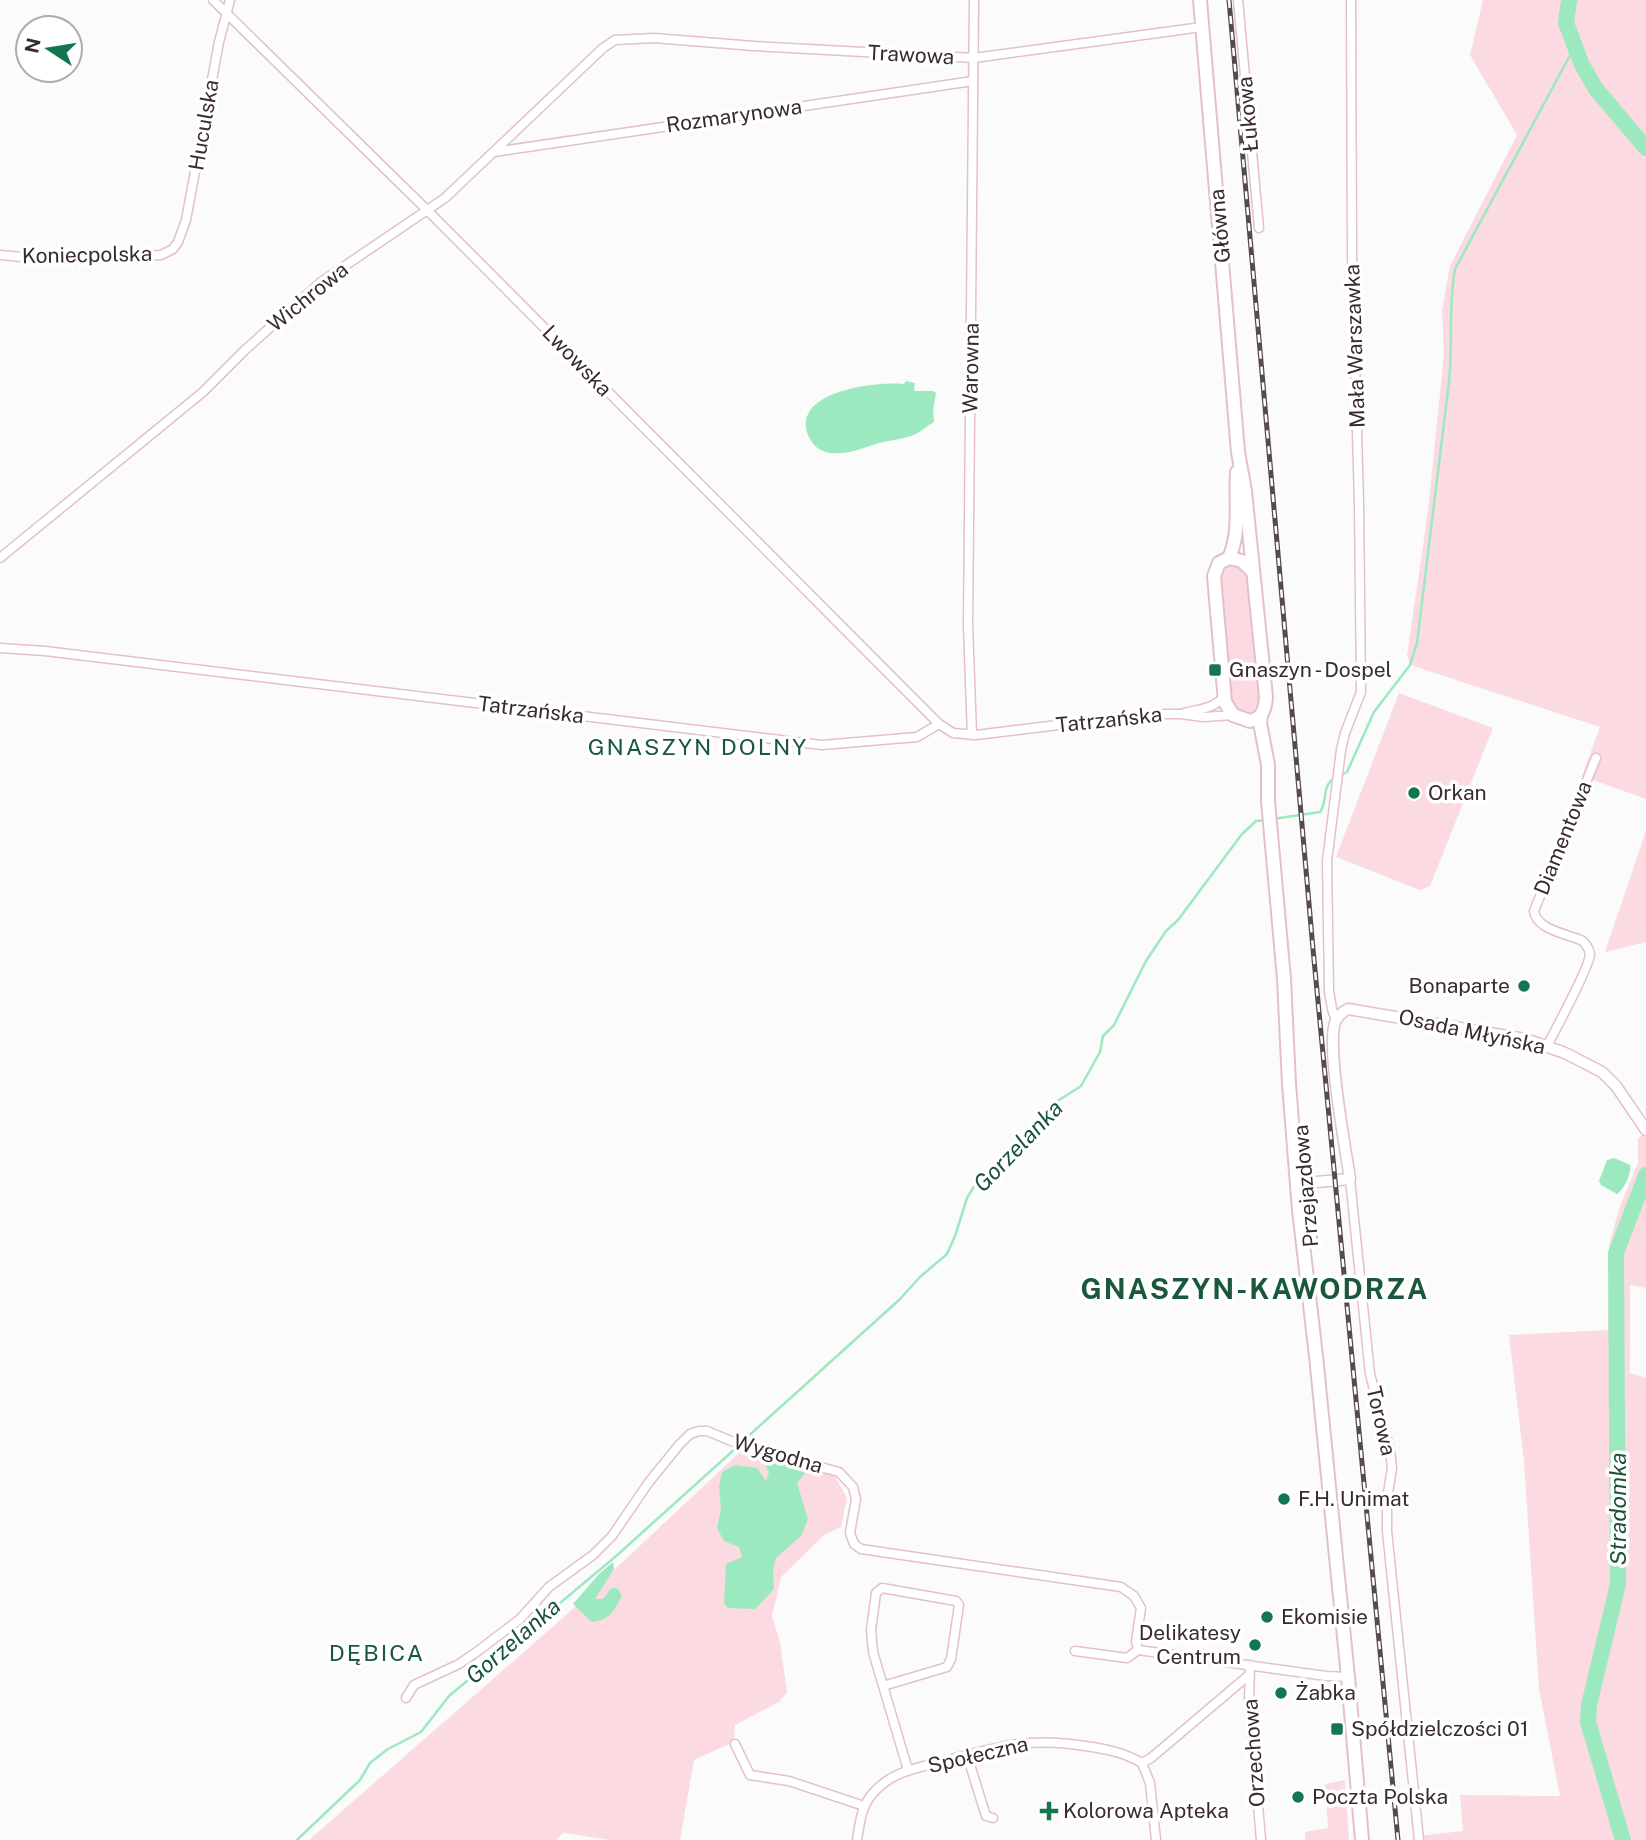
<svg xmlns="http://www.w3.org/2000/svg" width="1646" height="1840" font-family="'Public Sans',sans-serif">
<style>
.green{fill:#fbdae2}
.water{fill:#9ce9bf}
.lines{fill:none;stroke-linecap:round;stroke-linejoin:round}
.stream{stroke:#9ce9bf;stroke-width:2.5}
.river{stroke:#9ce9bf;stroke-width:16}
.minor-casing{stroke:#e4c0c9;stroke-width:11}
.tertiary-casing{stroke:#e4c0c9;stroke-width:13}
.primary-casing{stroke:#e4c0c9;stroke-width:16}
.minor{stroke:#fff;stroke-width:8}
.tertiary{stroke:#fff;stroke-width:10}
.primary{stroke:#fff;stroke-width:12}
.rail-casing{stroke:#564a4d;stroke-width:5}
.rail{stroke:#fff;stroke-width:2.5;stroke-dasharray:8;stroke-linecap:butt}
.poi-dot{fill:#14764e;stroke:#fff;stroke-width:2.5}
.labels{text-anchor:middle;stroke-width:7;stroke-linejoin:round;paint-order:stroke}
.street-label{font-size:21px;fill:#392b2e;stroke:#fff}
.poi-label{font-size:21px;fill:#392b2e;stroke:#fff;text-anchor:start}
.neighbourhood-label{font-size:23px;letter-spacing:2px;fill:#1a583c;stroke:#fff}
.water-label{font-size:23px;font-style:italic;fill:#195439;stroke:#fff}
.district-label{font-size:28px;font-weight:bold;letter-spacing:2px;fill:#1a583c;stroke:#fff}
</style>
<rect width="100%" height="100%" fill="#fbfbfb"/>
<!-- green -->
<g class="green">
<path d="M1483,0H1646V799L1582,776L1600,727L1410,665L1407,655L1428,512L1444,354L1442,310L1450,266L1517,135L1470,55Z"/>
<path d="M1232,563L1240,566L1249,578L1262,695L1259,708L1254,714C1238,715 1234,704 1230,691L1219,584L1225,570Z"/>
<path d="M1399,693L1493,728L1430,886L1420,890L1336,857Z"/>
<path d="M1646,831V942L1605,952L1608,943Z"/>
<path d="M1643,1134L1646,1138V1288L1630,1285V1373L1646,1378V1840H1419V1836L1463,1831L1460,1795L1560,1796L1539,1689L1524,1461L1509,1335L1608,1330L1609,1245L1620,1206L1638,1163V1139Z"/>
<path d="M740,1452L834,1475L847,1498L841,1527L824,1535L781,1577L772,1616L780,1642L787,1692L779,1702L735,1725L734,1742L694,1760L680,1840H612L563,1833L556,1840H309L565,1616Z"/>
<path d="M1345,1780L1349,1840H1305V1832L1328,1828L1325,1784Z"/>
</g>
<!-- water -->
<g class="water">
<path d="M906,381L915,383L914,391H933L936,393L933,410L934,422C928,425 922,431 916,434C905,439 891,440 879,443C863,448 848,455 831,453C822,452 814,447 810,439C786,392 875,381 904,384Z"/>
<path d="M1614,1158L1630,1165C1632,1173 1624,1189 1617,1194L1601,1185L1599,1181L1607,1160Z"/>
<path d="M767,1458L808,1469L797,1483L808,1519L801,1536L776,1558L773,1569L774,1589L755,1609L728,1608L724,1603L726,1564L742,1557L739,1547L724,1541L717,1528L721,1509L719,1486L722,1472L735,1465L757,1468L766,1481L769,1472L764,1463Z"/>
<path d="M613,1562L614,1569L595,1599H603L611,1588H617L622,1595C615,1610 610,1620 592,1622L573,1604L599,1574Z"/>
</g>
<g class="lines">
<!-- stream -->
<g class="stream">
<path d="M1341,775L1347,772L1374,712L1410,665L1417,643L1449,382C1453,344 1448,307 1455,269L1575,46"/>
<path d="M1273,819L1320,812C1329,798 1320,789 1335,777"/>
<path d="M744,1440L899,1300L920,1277L947,1254L955,1236L967,1198L975,1185L1056,1102L1081,1086L1100,1052L1103,1036L1114,1025L1146,961L1166,931L1178,920L1242,834L1256,821L1267,820"/>
<path d="M297,1840L360,1780L370,1763L388,1749L421,1732L449,1696L615,1557L736,1448"/>
</g>
<!-- river -->
<g class="river">
<path d="M1569,0L1566,23L1582,65L1596,89L1646,148"/>
<path d="M1623,1840L1588,1722L1589,1705L1618,1584L1616,1253L1646,1175"/>
</g>
<!-- minor casing -->
<g class="minor-casing">
<g id="minor">
<path d="M213,0L428,211L939,724L953,733L976,735L1148,714H1181L1203,717L1233,715"/>
<path d="M1238,0L1259,228"/>
<path d="M494,152L973,81"/>
<path d="M0,255L55,260L161,255L173,249L178,242L186,220L219,42L230,0"/>
<path d="M0,558L203,392L245,350L321,282L445,198L603,48L615,40L654,38L754,46L974,58L1202,27"/>
<path d="M0,648L45,651L822,745L917,737L939,724"/>
<path d="M1184,713C1199,709 1215,709 1225,695"/>
<path d="M972,735L968,625L974,0"/>
<path d="M1336,1020L1332,1009L1329,991L1327,861L1341,750L1345,733L1361,692L1359,503L1352,255L1351,0"/>
<path d="M1547,1046C1555,1031 1590,965 1590,954C1589,948 1585,943 1581,940C1566,934 1536,929 1534,911L1596,758"/>
<path d="M1350,1179L1370,1374L1390,1451L1392,1468L1387,1499V1531L1419,1840"/>
<path d="M1075,1651L1127,1658L1138,1650L1326,1676L1348,1677"/>
<path d="M1250,1665L1249,1700L1261,1840"/>
<path d="M883,1686L947,1667L951,1659L959,1605L956,1601L882,1588L876,1593L871,1630L873,1652L908,1770"/>
<path d="M406,1698L414,1685L459,1664L478,1651L520,1619L549,1587L593,1555L612,1536L649,1482L679,1445L690,1434L699,1431H707L746,1447L839,1472L853,1487L856,1499L850,1533L854,1544L861,1549L1121,1587L1134,1596L1141,1608L1136,1641L1138,1650"/>
<path d="M735,1744L750,1775L789,1781L864,1806"/>
<path d="M967,1755L986,1816L993,1818"/>
<path d="M1142,1763L1151,1758L1249,1675"/>
<path d="M857,1840C860,1822 861,1805 875,1791C894,1770 922,1767 948,1760C1001,1746 1030,1737 1085,1746C1106,1749 1123,1752 1142,1763L1150,1783L1156,1840"/>
</g>
</g>
<!-- tertiary casing -->
<g class="tertiary-casing">
<path id="tertiary" d="M1305,1183L1350,1179C1346,1151 1325,1041 1336,1020C1339,1014 1343,1012 1348,1009L1525,1039L1565,1053L1602,1072L1616,1086L1646,1130"/>
</g>
<!-- primary casing -->
<g class="primary-casing">
<g id="primary">
<path d="M1200,0L1238,452L1245,491L1266,697C1265,709 1263,718 1250,721L1233,715L1225,702L1214,576L1219,563L1229,558L1242,561L1253,572"/>
<path d="M1229,558C1241,531 1235,500 1237,472"/>
<path d="M1261,715L1260,723L1268,765V801L1284,979L1289,1084L1299,1210L1316,1356L1348,1677L1362,1840"/>
<path d="M1306,1184L1310,1239"/>
</g>
</g>
<!-- minor -->
<use href="#minor" class="minor"/>
<!-- tertiary -->
<use href="#tertiary" class="tertiary"/>
<!-- primary -->
<use href="#primary" class="primary"/>
<!-- rail casing -->
<g class="rail-casing">
<path id="rail" d="M1229,0L1313,949L1398,1840"/>
</g>
<!-- rail -->
<use href="#rail" class="rail"/>
</g>
<!-- markers -->
<g class="poi-dot">
<rect x="1208" y="663" width="14" height="14" rx="3.5"/>
<circle cx="1414" cy="793" r="7"/>
<circle cx="1524" cy="986" r="7"/>
<circle cx="1284" cy="1499" r="7"/>
<circle cx="1267" cy="1617" r="7"/>
<circle cx="1255" cy="1645" r="7"/>
<circle cx="1281" cy="1693" r="7"/>
<rect x="1330" y="1722" width="14" height="14" rx="3.5"/>
<circle cx="1298" cy="1797" r="7"/>
<path d="M1045.5 1800.5h7v7h7v7h-7v7h-7v-7h-7v-7h7z"/>
</g>
<g class="labels">
<!-- street labels -->
<g class="street-label">
<text transform="translate(911 55) rotate(3)" y="7">Trawowa</text>
<text transform="translate(1248 114) rotate(-95)" y="7">Łukowa</text>
<text transform="translate(734 116) rotate(-8)" y="7">Rozmarynowa</text>
<text transform="translate(204 125) rotate(-80)" y="7">Huculska</text>
<text transform="translate(1220 226) rotate(-95)" y="7">Główna</text>
<text transform="translate(87 255) rotate(-1)" y="7">Koniecpolska</text>
<text transform="translate(308 297) rotate(-39)" y="7">Wichrowa</text>
<text transform="translate(1355 346) rotate(-92)" y="7">Mała Warszawka</text>
<text transform="translate(577 361) rotate(46)" y="7">Lwowska</text>
<text transform="translate(971 368) rotate(-89)" y="7">Warowna</text>
<text transform="translate(531 710) rotate(7)" y="7">Tatrzańska</text>
<text transform="translate(1109 720) rotate(-6)" y="7">Tatrzańska</text>
<text transform="translate(1563 838) rotate(-68)" y="7">Diamentowa</text>
<text transform="translate(1472 1032) rotate(12)" y="7">Osada Młyńska</text>
<text transform="translate(1306 1186) rotate(-95)" y="7">Przejazdowa</text>
<text transform="translate(1381 1421) rotate(77)" y="7">Torowa</text>
<text transform="translate(778 1454) rotate(16)" y="7">Wygodna</text>
<text transform="translate(1254 1753) rotate(-94)" y="7">Orzechowa</text>
<text transform="translate(978 1755) rotate(-13)" y="7">Społeczna</text>
</g>
<!-- poi labels -->
<g class="poi-label">
<text x="1229" y="677">Gnaszyn - Dospel</text>
<text x="1428" y="800">Orkan</text>
<text x="1510" y="993" text-anchor="end">Bonaparte</text>
<text x="1298" y="1506">F.H. Unimat</text>
<text x="1281" y="1624">Ekomisie</text>
<text x="1241" y="1640" text-anchor="end">Delikatesy<tspan x="1241" dy="24">Centrum</tspan></text>
<text x="1295" y="1700">Żabka</text>
<text x="1351" y="1736">Spółdzielczości 01</text>
<text x="1312" y="1804">Poczta Polska</text>
<text x="1063" y="1818">Kolorowa Apteka</text>
</g>
<!-- neighbourhood labels -->
<g class="neighbourhood-label">
<text x="698" y="755">GNASZYN DOLNY</text>
<text x="377" y="1661">DĘBICA</text>
</g>
<!-- water labels -->
<g class="water-label">
<text transform="translate(1018 1146) rotate(-46)" y="8">Gorzelanka</text>
<text transform="translate(1618 1509) rotate(-90)" y="8">Stradomka</text>
<text transform="translate(513 1641) rotate(-41)" y="8">Gorzelanka</text>
</g>
<!-- district labels -->
<g class="district-label">
<text x="1255" y="1299">GNASZYN-KAWODRZA</text>
</g>
</g>
<!-- north arrow -->
<g transform="translate(49 49) rotate(282)"><circle r="33" fill="#ffffff" stroke="#b0aaab" stroke-width="2"/>
<path d="M0-5L12 26L0 18L-12 26Z" fill="#14764e"/>
<text y="-10" font-size="19" font-weight="bold" text-anchor="middle" fill="#392b2e">N</text>
</g>
</svg>
